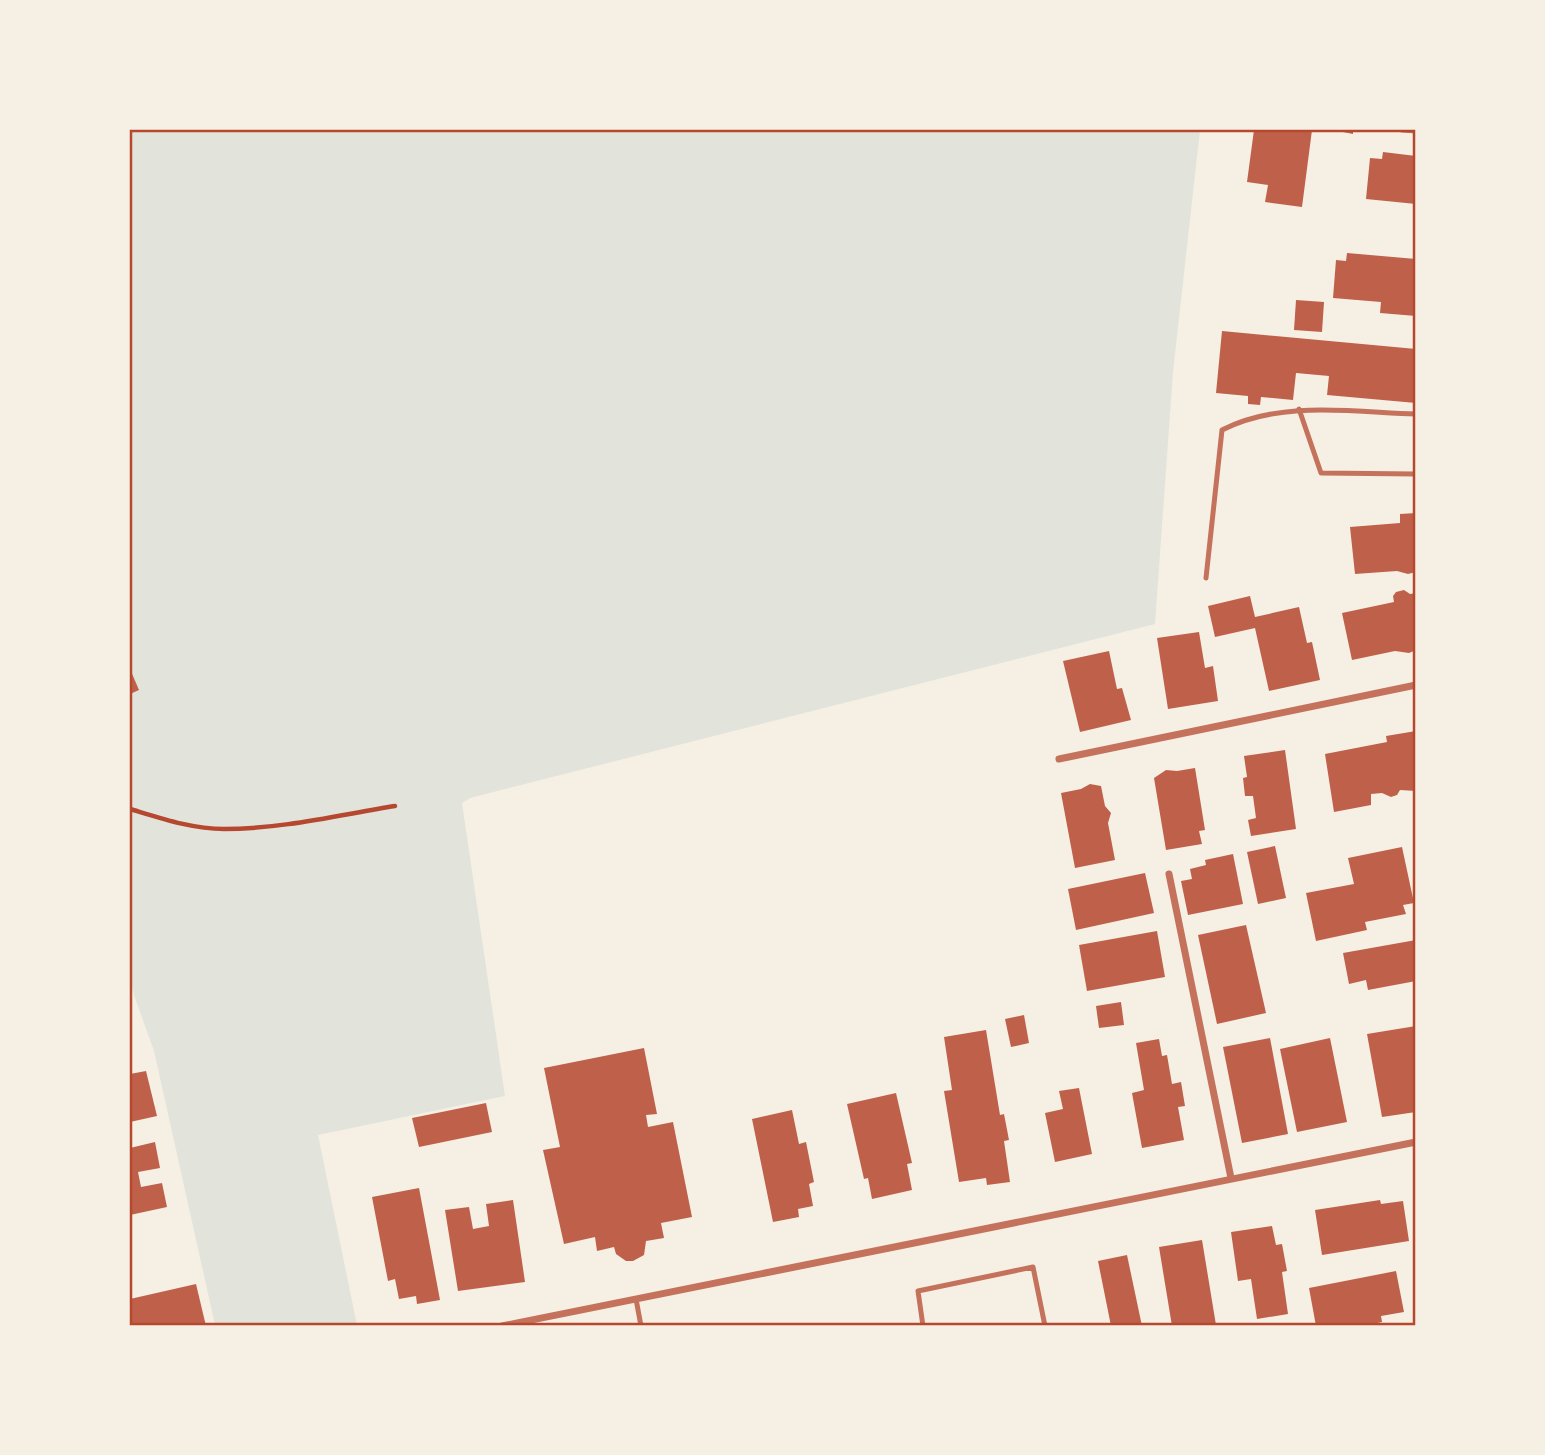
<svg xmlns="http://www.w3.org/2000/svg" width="1545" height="1455" font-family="Spectral,serif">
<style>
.green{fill:#e2e4dc}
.building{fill:#bf614a}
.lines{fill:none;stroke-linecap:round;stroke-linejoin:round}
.path{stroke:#b5482f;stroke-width:4.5}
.service{stroke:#c5725c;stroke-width:5}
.minor{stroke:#c5725c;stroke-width:7}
.neatline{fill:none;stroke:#b5482f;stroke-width:2.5}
</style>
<rect width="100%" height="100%" fill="#f6efe4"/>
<!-- green -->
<path class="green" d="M130,130H1200L1173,372L1155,624L470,798L462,803L505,1096L318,1135L357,1325H215L154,1051L134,995L130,975Z"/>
<!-- building -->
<g class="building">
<path d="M1254,130H1312L1302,207L1265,202L1268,185L1247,182Z"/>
<path d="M1333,130H1353V134Z"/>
<path d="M1383,152L1416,156V204L1366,199L1370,158L1382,159Z"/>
<path d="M1347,253L1416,259V316L1380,313L1381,302L1333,298L1336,260L1346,261Z"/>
<path d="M1296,300L1324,302L1322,332L1294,330Z"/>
<path d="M1222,331L1416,349V403L1327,395L1329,376L1296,373L1293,400L1261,397L1260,405L1248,404V396L1216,393Z"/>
<path d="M1416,513V572L1408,574L1397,571L1355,574L1350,527L1400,523V514Z"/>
<path d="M1404,590L1410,594L1416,593V650L1409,653L1395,651L1352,660L1342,613L1394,602L1393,596L1396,592Z"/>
<path d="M1250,596L1255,617L1299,607L1307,643L1312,642L1320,680L1269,691L1255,628L1215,637L1208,606Z"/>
<path d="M1199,632L1205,668L1213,666L1218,701L1168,709L1157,638Z"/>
<path d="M1109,651L1117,689L1122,688L1131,720L1080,732L1063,661Z"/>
<path d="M130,669L139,690L130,694Z"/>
<path d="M1416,731V791L1400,790L1397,795L1391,797L1382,793L1371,794V805L1334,812L1325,754L1387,742L1386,736Z"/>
<path d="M1285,750L1296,829L1251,836L1248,820L1256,818L1253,796H1245L1243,778L1247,777L1244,756Z"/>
<path d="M1195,768L1205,830L1199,831L1202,844L1166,850L1154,778L1166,770L1177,771Z"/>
<path d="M1090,784L1101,786L1105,806L1111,813L1108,823L1115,860L1075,868L1061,793L1081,789Z"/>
<path d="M1275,846L1286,898L1258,904L1247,852Z"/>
<path d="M1402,847L1414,903L1403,905L1406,914L1365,922L1367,930L1316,941L1306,893L1354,884L1348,858Z"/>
<path d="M1233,854L1243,904L1188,915L1181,881L1192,879L1190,869L1206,865L1205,860Z"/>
<path d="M1145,873L1154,913L1076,930L1068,889Z"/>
<path d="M1246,925L1266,1013L1217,1024L1198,935Z"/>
<path d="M1157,931L1165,977L1087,991L1079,945Z"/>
<path d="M1416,940V981L1368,990L1366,980L1349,984L1343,953Z"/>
<path d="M1121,1002L1124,1025L1099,1028L1096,1006Z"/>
<path d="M1024,1015L1029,1043L1011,1047L1005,1019Z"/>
<path d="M1416,1026V1112L1382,1117L1367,1034Z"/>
<path d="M986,1030L1000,1115L1004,1114L1009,1140L1004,1141L1010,1182L987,1185L986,1178L959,1182L944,1091L952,1090L944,1037Z"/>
<path d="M1270,1038L1288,1134L1242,1143L1223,1047Z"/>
<path d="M1330,1038L1347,1122L1297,1132L1280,1049Z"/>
<path d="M1159,1039L1162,1056L1167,1055L1172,1084L1181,1082L1185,1106L1178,1107L1184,1140L1142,1148L1132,1093L1144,1090L1136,1043Z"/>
<path d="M644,1048L657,1114L646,1115L648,1127L673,1122L692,1217L661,1223L664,1238L646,1241L644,1255L633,1261H626L616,1254L614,1247L597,1251L595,1237L564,1244L543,1150L560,1147L544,1068Z"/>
<path d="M146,1071L157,1116L130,1122V1074Z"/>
<path d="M1079,1088L1092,1154L1055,1162L1045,1113L1063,1109L1059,1091Z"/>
<path d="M896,1093L912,1163L907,1164L912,1190L872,1199L868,1178L864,1179L847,1104Z"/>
<path d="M486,1103L492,1132L419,1147L412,1118Z"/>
<path d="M792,1110L799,1144L806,1142L814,1182L809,1184L813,1206L798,1209L799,1217L773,1222L752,1119Z"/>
<path d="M155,1142L160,1168L138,1172L141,1187L162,1183L167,1207L130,1215V1148Z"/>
<path d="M419,1188L440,1300L417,1304L416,1296L399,1299L395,1279L388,1281L372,1197Z"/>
<path d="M513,1200L525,1282L458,1291L445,1210L469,1207L473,1229L489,1226L486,1204Z"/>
<path d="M1380,1200L1381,1204L1403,1201L1409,1241L1322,1255L1315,1210Z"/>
<path d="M1272,1226L1276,1245L1282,1244L1287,1271L1282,1272L1288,1314L1257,1319L1251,1279L1238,1281L1231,1232Z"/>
<path d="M1202,1240L1216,1325L1172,1326L1159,1247Z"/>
<path d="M1127,1255L1142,1326H1111L1098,1261Z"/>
<path d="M1396,1271L1404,1312L1381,1316L1382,1322L1364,1326H1316L1309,1288Z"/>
<path d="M196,1284L206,1326H130V1299Z"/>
</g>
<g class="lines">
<!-- path -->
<path class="path" d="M130,809C160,818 192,829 224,829C281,829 339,815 395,806"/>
<!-- service -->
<g class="service">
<path d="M1402,130L1416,131"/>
<path d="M1299,409L1321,473L1416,474"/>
<path d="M1206,578L1222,430C1281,400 1352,412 1416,414"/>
<path d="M636,1299L641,1326"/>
<path d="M923,1326L918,1291L1033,1267L1045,1326"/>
</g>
<!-- minor -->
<g class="minor">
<path d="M1059,759L1416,685"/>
<path d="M1169,874L1231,1178"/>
<path d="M502,1326L1416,1142"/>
</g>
</g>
<!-- border -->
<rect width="1545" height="1455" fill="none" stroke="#f6efe4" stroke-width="262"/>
<rect x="131" y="131" width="1283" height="1193" class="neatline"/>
</svg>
